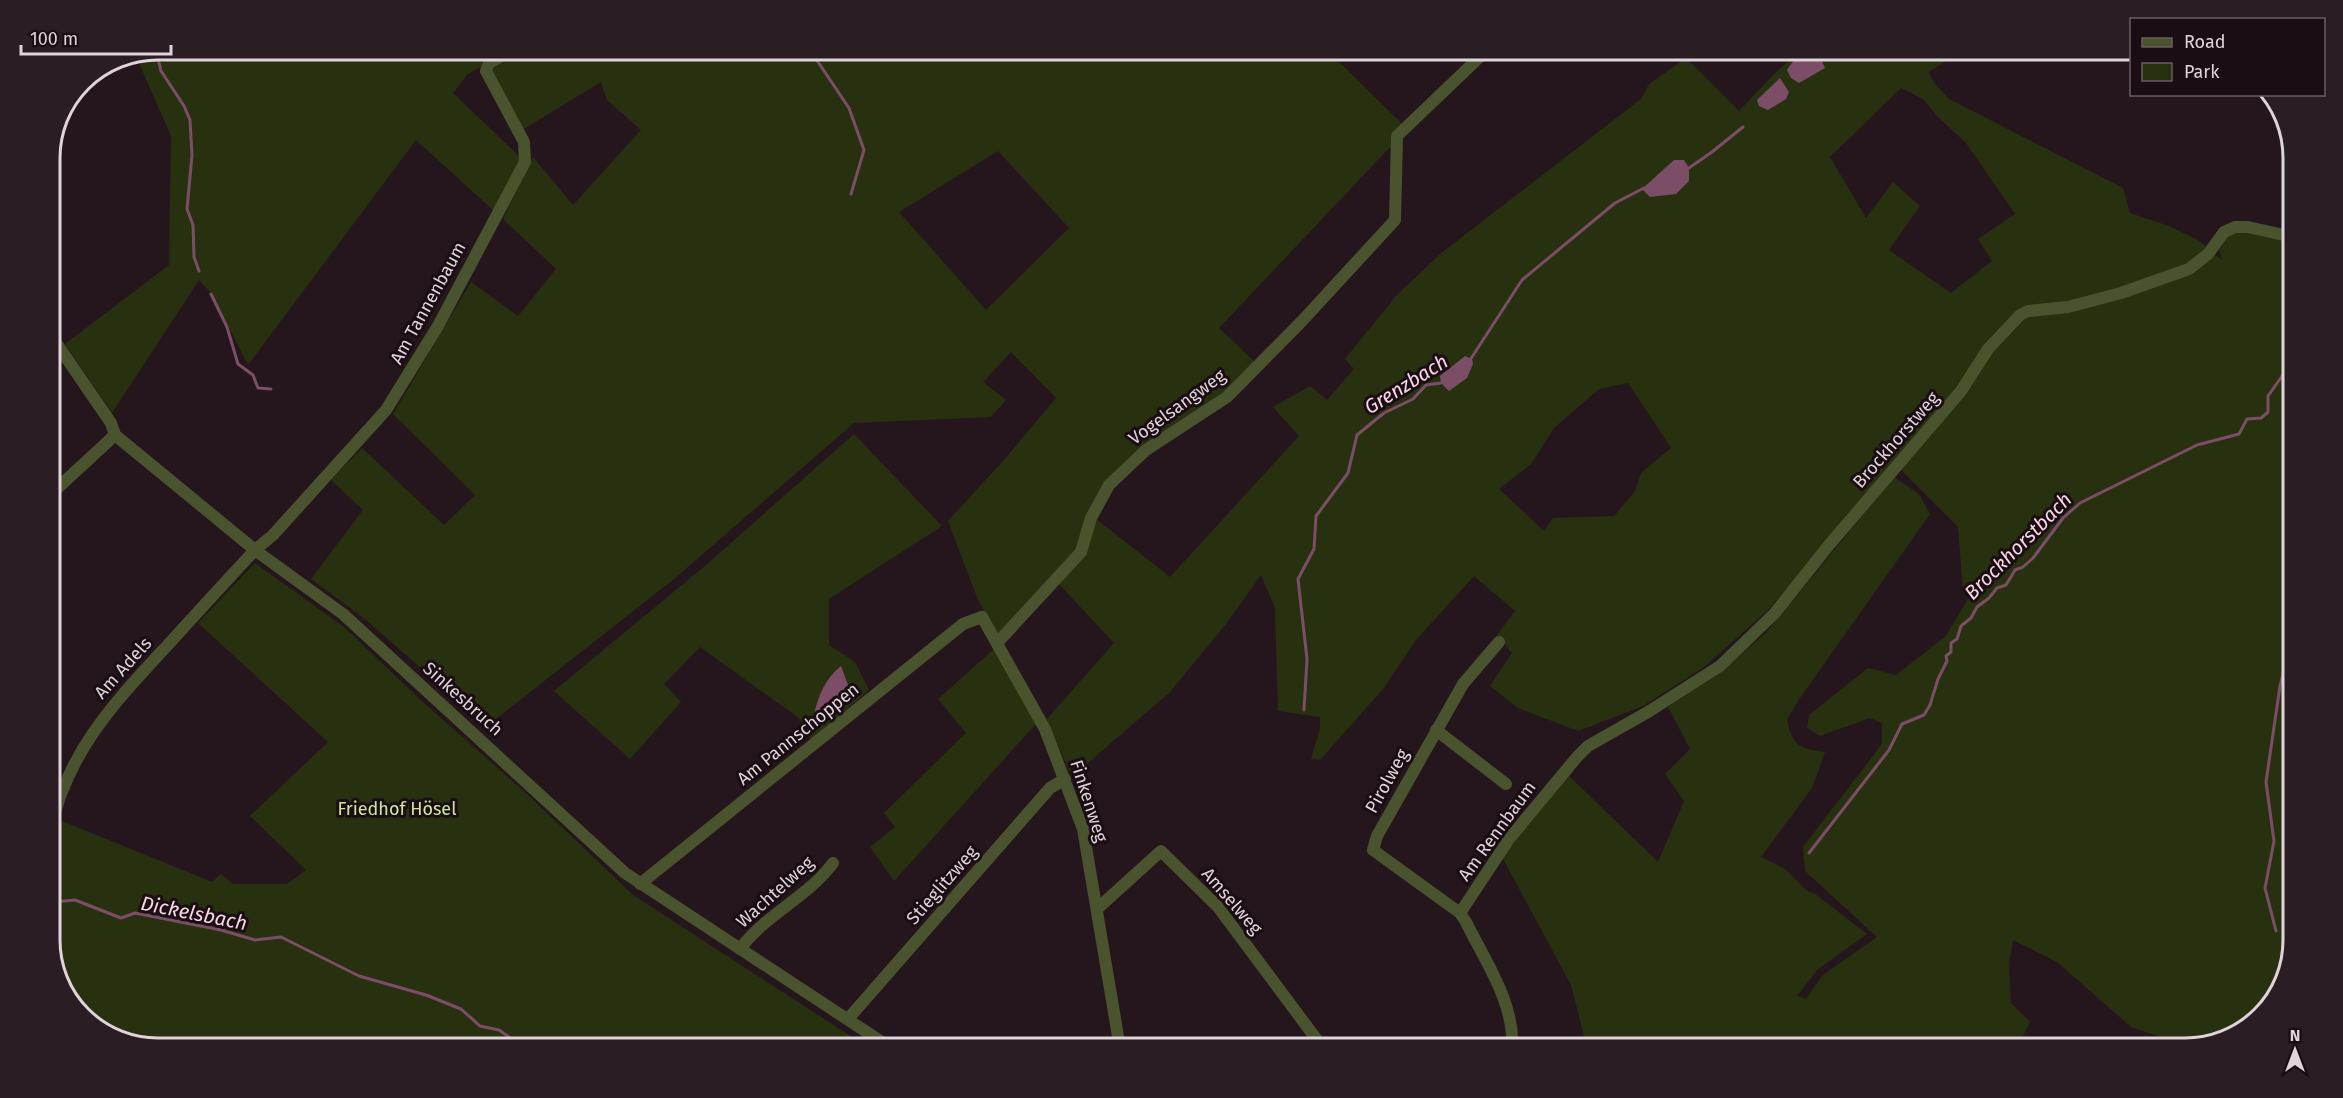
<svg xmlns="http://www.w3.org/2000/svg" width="2343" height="1098" font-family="'Fira Sans',sans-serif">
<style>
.green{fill:#28310f;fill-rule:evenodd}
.water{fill:#7c4d66}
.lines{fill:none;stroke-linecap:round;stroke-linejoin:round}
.stream{stroke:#7c4d66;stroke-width:3}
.minor{stroke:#49542e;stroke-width:12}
.labels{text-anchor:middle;stroke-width:6;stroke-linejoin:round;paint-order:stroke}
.street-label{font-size:18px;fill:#dfd4d9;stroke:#1b0d14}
.park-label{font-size:18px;fill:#d0e79a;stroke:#1b0d14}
.water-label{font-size:20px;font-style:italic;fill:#f8d8e7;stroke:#1b0d14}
.rim{fill:none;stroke:#dfd4d9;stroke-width:3}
</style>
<rect width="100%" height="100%" fill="#25161d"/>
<!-- green -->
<g class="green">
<path d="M158,50H507L467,75L453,93L521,158L494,211L416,140L248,365L212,294L199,280L112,413L65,344L169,265L171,136L135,54Z"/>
<path d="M520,50H1327L1402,124L1392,145L1219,328L1256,363L1225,395L1106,483L1095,518L1170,577L1299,436L1273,407L1310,386L1327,400L1354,369L1345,359L1396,296L1440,254L1641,99L1649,84L1686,58L1739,111L1774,74L1801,50H1963L1929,72L1934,83L1949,99L2123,188L2130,213L2169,226L2198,240L2222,260L2219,250L2230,234L2247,231L2293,239V940L2285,982L2245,1030L2183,1048V1045L2131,1027L2057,962L2013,940L2009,964L2011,1003L2030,1022L2017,1048H1584L1586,1044L1571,985L1501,855L1566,773L1658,862L1684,801L1665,774L1690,749L1668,707L1717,675L1766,633L1894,477L1919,494L1930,514L1800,698L1787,719C1792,746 1800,749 1825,752L1812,788L1761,857L1785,869L1807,891L1814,893L1867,934L1818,969L1797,996L1806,999L1823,975L1877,937L1805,871L1803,847L1882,744V723L1870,718L1820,736L1807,728L1809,715L1868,668L1896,675L1946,636L1969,597L1963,591L1958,527L1894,463L1767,611L1704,667L1643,706L1578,731L1518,708L1490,686L1512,653L1497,635L1515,611L1474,576L1416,640L1383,689L1320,760L1311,759L1320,728V717L1278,711L1275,608L1261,575L1226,624L1170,692L1072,777L1047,719L1114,643L1058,583L999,637L978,600L948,521L1004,460L1056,398L1011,352L983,382L1006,400L991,417L854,423L674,579L487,726L365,619L311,579L363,510L331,480L362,448L444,525L475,495L393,414L471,282L518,316L556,269L503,219L533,157L573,205L641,130L607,100L601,82L522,130L492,73L496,65ZM1901,88L1923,99L1938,117L1966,143L2015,214L1978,239L1992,261L1951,293L1889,250L1920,206L1893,182L1866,218L1830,157ZM998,151L1069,228L986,310L899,212ZM1628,383L1671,448L1641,473L1635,491L1614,516L1553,518L1544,531L1499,489L1532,463L1554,428L1599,389Z"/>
<path d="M854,434L942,526L829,599V645L855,662L869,690L811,740L799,718L700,647L664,684L681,702L630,759L554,691L706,565Z"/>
<path d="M255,563L344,627L425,704L527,794L633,895L869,1048H158L116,1040L68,1001L50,948V884L62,821L212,882L221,874L233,884H287L306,870L250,816L328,742L198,623Z"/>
<path d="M995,648L1036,721L1035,725L894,881L870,847L895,827L884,813L966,733L938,699Z"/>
</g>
<!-- water -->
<g class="water">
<path d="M1801,50H1817L1825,68L1799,83L1791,78L1787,70Z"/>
<path d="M1780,78L1789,92L1786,99L1768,110L1759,106L1757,100Z"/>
<path d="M1674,160H1684L1689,168V181L1676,194L1650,197L1642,189Z"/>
<path d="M1465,356L1472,359L1473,364L1467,378L1449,391L1441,383L1440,376Z"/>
<path d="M841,666L851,693L819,721L814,714C819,694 825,679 841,666Z"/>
</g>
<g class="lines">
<!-- stream -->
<g class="stream">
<path d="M156,50L161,71L184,106L190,120L192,155L187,209L193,225L194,257L199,271"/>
<path d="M810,50L849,108L864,150L851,194"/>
<path d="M1686,170L1712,152L1743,127"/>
<path d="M211,294L227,327L238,364L253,375L258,388L271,389"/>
<path d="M1470,360L1522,280L1615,203L1644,188"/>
<path d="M1304,710L1307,659L1298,579L1314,549L1316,516L1348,473L1357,435L1384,413L1413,399L1426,385L1441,383L1444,381"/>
<path d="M1809,853L1889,750L1902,724L1924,715L1930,705L1938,679L1947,661L1946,656L1951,652V643L1957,639L1961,626L1971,618L1977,607L1989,598L1997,588L2006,585L2015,570L2023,567L2033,558L2063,518L2080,503L2197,445L2239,434L2247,419L2261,418L2268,412V396L2287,369L2293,365"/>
<path d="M53,902L75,900L121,918L135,913L221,930L255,940L281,937L359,976L426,995L461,1009L480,1026L499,1030L516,1042L519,1048"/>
<path d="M2276,931L2265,888L2274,841L2266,782L2280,686L2293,634"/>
</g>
<!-- minor -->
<g class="minor">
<path d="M50,334L111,423L115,435L255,550L343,614L625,873L891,1048"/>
<path d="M50,495L115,435"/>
<path d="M998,642L1081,552L1091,518L1109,485L1146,450L1227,397L1302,321L1395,220L1397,136L1487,50"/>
<path d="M1499,642L1463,684L1377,836L1373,850L1460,913L1466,922C1485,961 1515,1003 1512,1048"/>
<path d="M1436,730L1506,784"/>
<path d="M50,832C66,754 113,704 165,648C195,615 225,582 255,550L273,535L386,410L438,326L525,162L524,142L486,71L489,63L512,50"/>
<path d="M640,884L963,624L982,617L1045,729L1083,829L1120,1048"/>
<path d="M1097,909L1161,851L1218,907L1323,1048"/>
<path d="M1460,913L1509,839L1577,757L1588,746L1648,712L1720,666L1774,614L1829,545L1961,391L1988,349L2020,315L2028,311L2068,307L2121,293L2189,269L2208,254L2224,232L2235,227H2248L2284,235H2293"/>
<path d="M740,949C766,914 808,897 833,863"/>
<path d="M848,1019L1050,788L1065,779"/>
</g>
</g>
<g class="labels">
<!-- street labels -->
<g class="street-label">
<text transform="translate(428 303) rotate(-61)" y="6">Am Tannenbaum</text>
<text transform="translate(1177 407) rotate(-36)" y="6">Vogelsangweg</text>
<text transform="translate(1896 440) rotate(-49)" y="6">Brockhorstweg</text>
<text transform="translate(123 668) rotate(-48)" y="6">Am Adels</text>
<text transform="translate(463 699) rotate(42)" y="6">Sinkesbruch</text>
<text transform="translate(798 734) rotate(-39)" y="6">Am Pannschoppen</text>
<text transform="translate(1387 781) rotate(-61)" y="6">Pirolweg</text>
<text transform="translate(1089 801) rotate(72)" y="6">Finkenweg</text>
<text transform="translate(1497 831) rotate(-54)" y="6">Am Rennbaum</text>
<text transform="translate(942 885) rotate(-49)" y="6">Stieglitzweg</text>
<text transform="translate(775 892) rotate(-42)" y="6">Wachtelweg</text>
<text transform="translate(1232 901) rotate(49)" y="6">Amselweg</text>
</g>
<!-- park labels -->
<g class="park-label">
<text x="397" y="815">Friedhof Hösel</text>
</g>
<!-- water labels -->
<g class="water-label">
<text transform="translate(1406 384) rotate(-32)" y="7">Grenzbach</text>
<text transform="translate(2018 546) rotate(-45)" y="7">Brockhorstbach</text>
<text transform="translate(194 913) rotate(11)" y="7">Dickelsbach</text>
</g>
</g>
<!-- crop -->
<path d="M0 0H2343V1098H0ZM158 60H2185A98 98 0 0 1 2283 158V940A98 98 0 0 1 2185 1038H158A98 98 0 0 1 60 940V158A98 98 0 0 1 158 60Z" fill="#2b1d24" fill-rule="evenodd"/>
<path class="rim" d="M158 60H2185A98 98 0 0 1 2283 158V940A98 98 0 0 1 2185 1038H158A98 98 0 0 1 60 940V158A98 98 0 0 1 158 60Z"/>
<!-- legend -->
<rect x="2130" y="18" width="195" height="78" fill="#1b0d14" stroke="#695d63" stroke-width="1.5"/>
<rect x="2142" y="38" width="30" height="9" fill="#49542e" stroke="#695d63" stroke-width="1.5"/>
<text x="2184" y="48" font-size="18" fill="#dfd4d9">Road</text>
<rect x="2142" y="63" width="30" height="18" fill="#28310f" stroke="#695d63" stroke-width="1.5"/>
<text x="2184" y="78" font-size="18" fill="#dfd4d9">Park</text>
<!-- north arrow -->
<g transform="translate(2295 1050)" stroke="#1b0d14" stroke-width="4.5" paint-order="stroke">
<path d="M0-4.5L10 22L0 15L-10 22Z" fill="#dfd4d9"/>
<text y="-9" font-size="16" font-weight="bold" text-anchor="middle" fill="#dfd4d9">N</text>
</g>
<!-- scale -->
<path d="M21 45v9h150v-9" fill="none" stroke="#dfd4d9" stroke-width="3"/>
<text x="30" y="45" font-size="18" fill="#dfd4d9" stroke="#1b0d14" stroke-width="4.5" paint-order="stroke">100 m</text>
</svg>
